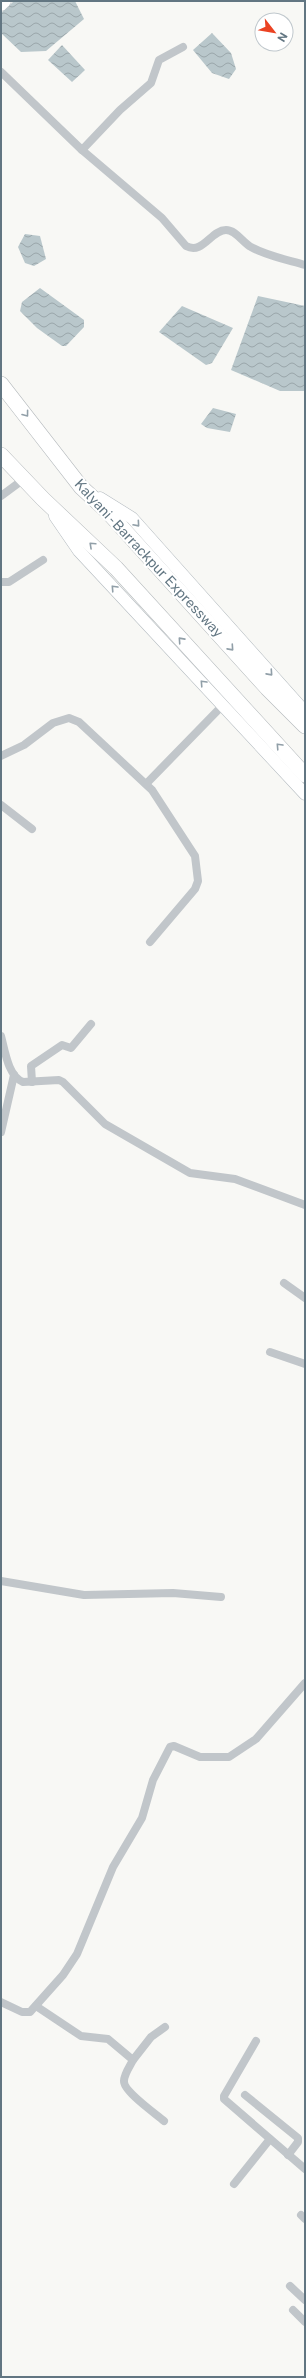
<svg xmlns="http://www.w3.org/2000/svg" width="306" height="2378" font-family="'Public Sans',sans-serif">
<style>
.water{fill:url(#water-waves)}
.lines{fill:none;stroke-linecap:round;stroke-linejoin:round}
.secondary-casing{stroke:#b3babf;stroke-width:13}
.highway-casing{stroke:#b4b9bc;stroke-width:16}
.street{stroke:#c1c6ca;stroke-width:8}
.secondary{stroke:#fff;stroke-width:12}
.highway{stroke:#fff;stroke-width:15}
.oneway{stroke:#919fa8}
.labels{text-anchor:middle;stroke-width:4;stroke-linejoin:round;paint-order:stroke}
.street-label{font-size:14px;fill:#627682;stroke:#fff}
</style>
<defs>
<pattern id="water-waves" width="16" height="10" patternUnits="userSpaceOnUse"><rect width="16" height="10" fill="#b9c7cb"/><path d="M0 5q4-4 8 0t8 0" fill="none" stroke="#9aa6aa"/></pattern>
</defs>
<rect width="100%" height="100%" fill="#f8f8f5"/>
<!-- water -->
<g class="water">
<path d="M14,1H75L84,19L46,51L21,52L1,33V13Z"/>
<path d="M212,33L231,53L236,69L229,79L212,73L193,50Z"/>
<path d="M62,45L85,70L72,82L48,60Z"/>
<path d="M25,234L40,236L46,259L34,266L25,263L18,247Z"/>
<path d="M40,288L84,320V327L66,346H62L37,328L20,311L22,302Z"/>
<path d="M258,296L305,306V391H280L231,370Z"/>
<path d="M182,306L233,328L212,363L206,365L159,332Z"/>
<path d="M213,408L236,414L230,432L207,428L201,424Z"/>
</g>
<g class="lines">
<!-- secondary casing -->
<g class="secondary-casing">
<g id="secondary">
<path d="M1,5L5,1"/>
<path d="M100,498L132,518L305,712"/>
<path d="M55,516L79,551L305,794"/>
</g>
</g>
<!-- highway casing -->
<g class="highway-casing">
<g id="highway">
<path d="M1,384L81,487L107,511L267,688L305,726"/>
<path d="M1,455L43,499L116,568L305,775"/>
</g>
</g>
<!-- street -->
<g class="street">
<path d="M1,72L82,150L162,218L186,246C203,255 211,230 226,230C236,230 243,243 251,247C267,256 288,260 305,265"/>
<path d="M82,150L120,110L151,83L159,60L183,47"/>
<path d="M1,496L24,479"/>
<path d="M1,582H9L43,560"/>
<path d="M1,756L24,745L53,723L69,718L79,722L152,790L195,856L198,881L195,889L150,942"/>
<path d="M146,784L223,705"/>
<path d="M1,805L32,829"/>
<path d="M1,1036C5,1051 8,1076 23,1082L59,1080L63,1082L105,1124L190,1173L235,1179L305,1205"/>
<path d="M32,1082L31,1066L62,1045L71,1048L91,1024"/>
<path d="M1,1132L14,1075"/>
<path d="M284,1283L305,1298"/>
<path d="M270,1352L305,1364"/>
<path d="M1,1581L84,1595L173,1593L221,1597"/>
<path d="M1,2002L22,2012H30L63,1975L77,1954L113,1867L142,1818L153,1780L170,1747L174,1746L200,1757H229L256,1739L305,1683"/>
<path d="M36,2006L81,2036L108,2039L133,2060L151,2037L165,2027"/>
<path d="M256,2041L224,2096V2099L305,2169"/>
<path d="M133,2060C130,2066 124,2074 124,2081C123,2091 156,2114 164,2121"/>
<path d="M245,2095L298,2138V2142L288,2155"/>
<path d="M234,2184L270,2139"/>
<path d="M301,2215L305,2219"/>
<path d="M290,2286L305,2300"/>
<path d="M293,2310L305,2322"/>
</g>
<!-- secondary -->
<use href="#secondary" class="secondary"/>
<!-- highway -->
<use href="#highway" class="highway"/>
</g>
<!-- one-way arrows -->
<defs><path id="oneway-chevron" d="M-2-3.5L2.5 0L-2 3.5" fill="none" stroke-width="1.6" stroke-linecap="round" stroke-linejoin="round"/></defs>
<g class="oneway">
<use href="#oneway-chevron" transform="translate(26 414) rotate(53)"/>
<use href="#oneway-chevron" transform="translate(137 524) rotate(49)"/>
<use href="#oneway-chevron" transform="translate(92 545) rotate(-137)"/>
<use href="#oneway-chevron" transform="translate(114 588) rotate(-133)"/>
<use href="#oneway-chevron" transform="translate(181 640) rotate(-132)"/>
<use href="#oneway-chevron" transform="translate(231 648) rotate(48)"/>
<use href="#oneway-chevron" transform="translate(270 673) rotate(48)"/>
<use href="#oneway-chevron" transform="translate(203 683) rotate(-133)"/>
<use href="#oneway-chevron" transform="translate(279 746) rotate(-133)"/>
</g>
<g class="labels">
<!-- street labels -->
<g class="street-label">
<text transform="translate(149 558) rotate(47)" y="5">Kalyani - Barrackpur Expressway</text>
</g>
</g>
<!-- border -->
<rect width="306" height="2378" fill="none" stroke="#627682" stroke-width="4"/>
<!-- north arrow -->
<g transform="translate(274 32) rotate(121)"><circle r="19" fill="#ffffff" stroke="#c0c8cd"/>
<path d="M0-3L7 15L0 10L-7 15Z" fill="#eb4323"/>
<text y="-6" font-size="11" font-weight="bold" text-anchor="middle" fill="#627682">N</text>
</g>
</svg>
